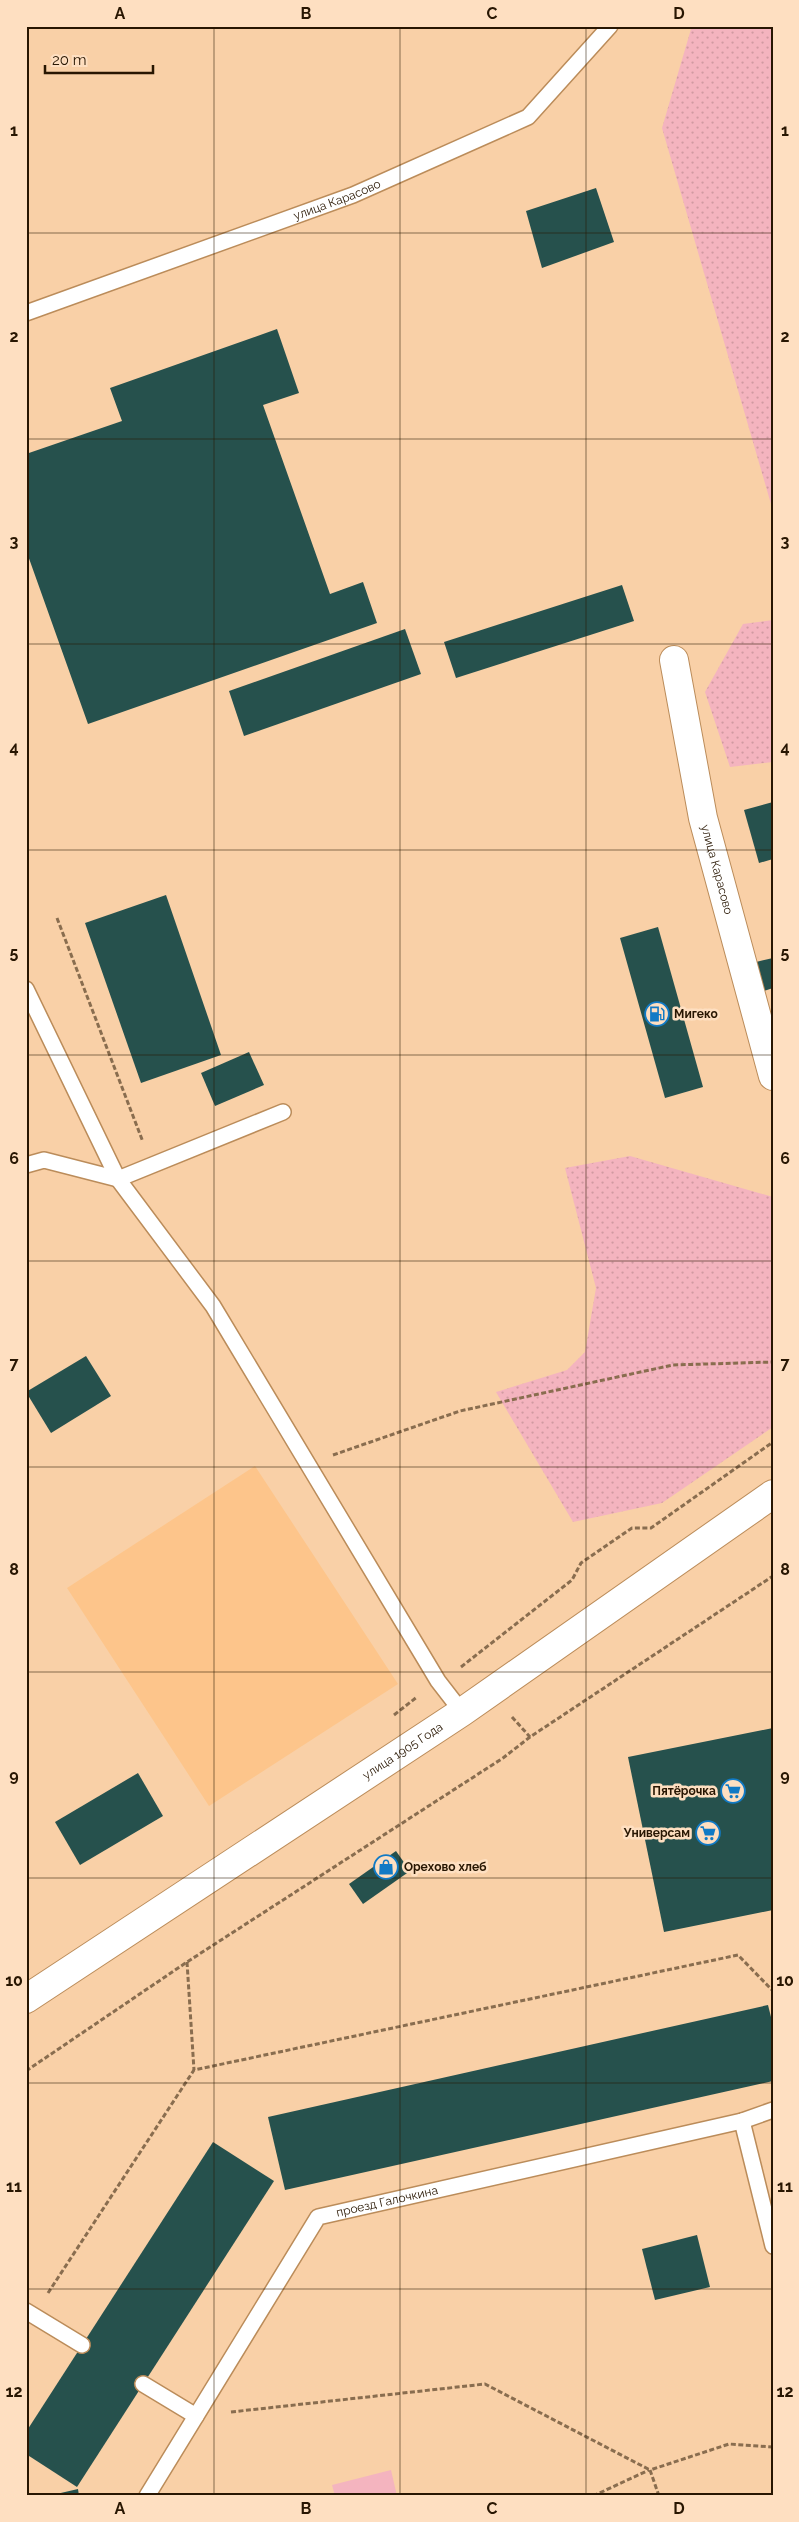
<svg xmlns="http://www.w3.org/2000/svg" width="799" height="2522" font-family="Raleway,sans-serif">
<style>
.built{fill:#fdc58b}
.grass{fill:url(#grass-dots)}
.pitch{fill:#f4b4bf}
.building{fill:#26514d}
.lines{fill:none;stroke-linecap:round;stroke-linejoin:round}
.lane-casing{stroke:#bb8c5a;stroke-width:18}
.street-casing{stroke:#bb8c5a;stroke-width:30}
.secondary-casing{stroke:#bb8c5a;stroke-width:30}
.path{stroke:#896d4f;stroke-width:3;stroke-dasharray:5 2.5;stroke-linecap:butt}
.lane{stroke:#fff;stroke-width:15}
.street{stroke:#fff;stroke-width:28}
.secondary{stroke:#fff;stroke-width:28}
.grid{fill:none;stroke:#281602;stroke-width:1;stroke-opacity:0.55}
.labels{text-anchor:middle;stroke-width:5;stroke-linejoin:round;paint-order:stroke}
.street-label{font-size:12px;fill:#281602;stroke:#fedfc1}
.poi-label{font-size:12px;font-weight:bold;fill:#281602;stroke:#fedfc1;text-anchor:start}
.neatline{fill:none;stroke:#281602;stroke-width:2}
.grid-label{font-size:16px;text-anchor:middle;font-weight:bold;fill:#281602}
</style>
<defs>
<pattern id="grass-dots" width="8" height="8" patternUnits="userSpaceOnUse" patternTransform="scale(1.25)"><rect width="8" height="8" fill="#f4b4bf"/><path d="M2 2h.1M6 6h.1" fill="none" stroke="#d19aa2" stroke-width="1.8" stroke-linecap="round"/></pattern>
</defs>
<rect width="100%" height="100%" fill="#f9d0a7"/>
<!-- built -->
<path class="built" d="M255,1466L398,1684L209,1806L67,1588Z"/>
<!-- grass -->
<g class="grass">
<path d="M702,26H773V364L771,366L773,370V511L662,128L691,29Z"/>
<path d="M773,620V762L730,767L705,692L743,624Z"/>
<path d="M630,1156L773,1197V1427L662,1503L573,1522L496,1392L567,1370L585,1352L596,1288L565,1168Z"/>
</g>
<!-- pitch -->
<path class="pitch" d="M391,2470L397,2496H335L332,2485Z"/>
<!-- building -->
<g class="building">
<path d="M596,188L614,242L542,268L526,211Z"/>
<path d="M277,329L299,393L263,405L330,594L363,582L377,623L88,724L26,550V454L122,421L110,388Z"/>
<path d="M622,585L634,621L456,678L444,642Z"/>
<path d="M405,629L421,674L244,736L229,691Z"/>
<path d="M773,802V859L759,863L744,810Z"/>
<path d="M166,895L221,1055L141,1083L85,923Z"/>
<path d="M658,927L703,1087L665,1098L620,938Z"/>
<path d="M773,958V988L764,991L756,962Z"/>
<path d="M249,1052L264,1085L215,1106L201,1073Z"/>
<path d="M86,1356L111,1396L51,1433L26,1392Z"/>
<path d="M773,1728V1910L664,1932L628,1757Z"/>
<path d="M138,1773L163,1816L80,1865L55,1822Z"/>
<path d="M396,1851L410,1871L363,1904L349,1884Z"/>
<path d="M768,2005L773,2025V2081L285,2190L268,2117Z"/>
<path d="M213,2142L274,2181L77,2487L26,2454V2432Z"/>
<path d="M697,2235L710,2287L655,2300L642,2249Z"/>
<path d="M78,2489L79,2496H52V2495Z"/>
</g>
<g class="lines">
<!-- lane casing -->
<g class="lane-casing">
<g id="lane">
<path id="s1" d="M26,313L353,195L528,117L610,26"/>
<path d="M26,989L118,1179L213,1306L438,1681L462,1712"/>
<path d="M26,1165L44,1160L118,1179L283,1112"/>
<path d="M742,2121L773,2246"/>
<path d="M26,2311L82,2345"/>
<path d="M143,2384L196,2416"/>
<path id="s2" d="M147,2496L318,2217L742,2121L773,2110"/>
</g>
</g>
<!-- street casing -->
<g class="street-casing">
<g id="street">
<path id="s3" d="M674,660L703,818L773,1076"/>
</g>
</g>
<!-- secondary casing -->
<g class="secondary-casing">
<g id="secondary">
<path id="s4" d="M26,1999L462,1712L773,1494"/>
</g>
</g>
<!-- path -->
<g class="path">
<path d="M57,918L143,1142"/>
<path d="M333,1455L460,1411L673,1365L773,1362"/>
<path d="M461,1667L572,1580L581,1563L632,1528H651L773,1442"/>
<path d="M394,1715L417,1697"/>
<path d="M512,1717L530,1737"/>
<path d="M187,1962L194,2070"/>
<path d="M26,2071L187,1962L503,1758L530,1737L773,1576"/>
<path d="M48,2293L194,2070L738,1955L773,1991"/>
<path d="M231,2412L485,2384L650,2470"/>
<path d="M593,2496L649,2470"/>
<path d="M659,2496L650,2470L729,2444L773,2447"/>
</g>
<!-- lane -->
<use href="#lane" class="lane"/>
<!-- street -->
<use href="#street" class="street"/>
<!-- secondary -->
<use href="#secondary" class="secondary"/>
</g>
<!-- grid -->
<path class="grid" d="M214,26V2496M400,26V2496M586,26V2496M26,233H773M26,439H773M26,644H773M26,850H773M26,1055H773M26,1261H773M26,1467H773M26,1672H773M26,1878H773M26,2083H773M26,2289H773"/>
<!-- icons -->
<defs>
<g id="fuel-ring" transform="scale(1.25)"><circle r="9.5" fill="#fedfc1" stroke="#117ac5" stroke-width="1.5"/><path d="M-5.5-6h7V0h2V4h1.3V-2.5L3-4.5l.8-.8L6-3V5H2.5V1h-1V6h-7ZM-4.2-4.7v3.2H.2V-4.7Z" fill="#117ac5"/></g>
<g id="supermarket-ring" transform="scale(1.25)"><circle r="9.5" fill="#fedfc1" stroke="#117ac5" stroke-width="1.5"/><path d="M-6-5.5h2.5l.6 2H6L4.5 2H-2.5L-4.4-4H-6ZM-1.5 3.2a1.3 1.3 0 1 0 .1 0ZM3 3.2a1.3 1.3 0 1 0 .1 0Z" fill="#117ac5"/></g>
<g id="shop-ring" transform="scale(1.25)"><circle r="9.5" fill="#fedfc1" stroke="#117ac5" stroke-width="1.5"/><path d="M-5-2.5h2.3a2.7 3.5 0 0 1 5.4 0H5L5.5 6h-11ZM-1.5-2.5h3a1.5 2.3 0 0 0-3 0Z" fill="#117ac5"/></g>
</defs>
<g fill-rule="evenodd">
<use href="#fuel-ring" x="657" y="1014"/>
<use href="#supermarket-ring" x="733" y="1791"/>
<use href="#supermarket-ring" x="708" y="1833"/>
<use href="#shop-ring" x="386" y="1867"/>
</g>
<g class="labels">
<!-- street labels -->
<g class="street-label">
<text dy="4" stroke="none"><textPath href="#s1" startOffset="331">улица Карасово</textPath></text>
<text dy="4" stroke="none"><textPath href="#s3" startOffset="214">улица Карасово</textPath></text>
<text dy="4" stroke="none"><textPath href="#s4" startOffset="451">улица 1905 Года</textPath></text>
<text dy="4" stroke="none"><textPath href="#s2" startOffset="398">проезд Галочкина</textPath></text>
</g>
<!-- poi labels -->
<g class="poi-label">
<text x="674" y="1018">Мигеко</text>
<text x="716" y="1795" text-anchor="end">Пятёрочка</text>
<text x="690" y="1837" text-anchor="end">Универсам</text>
<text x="404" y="1871">Орехово хлеб</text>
</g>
</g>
<!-- border -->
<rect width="799" height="2522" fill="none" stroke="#fedfc1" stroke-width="55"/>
<!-- scale -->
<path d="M45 65v8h108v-8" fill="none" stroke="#281602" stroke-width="2.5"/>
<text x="52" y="65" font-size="15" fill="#281602" stroke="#fedfc1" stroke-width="4" paint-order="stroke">20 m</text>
<rect x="28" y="28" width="744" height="2466" class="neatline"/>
<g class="grid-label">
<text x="120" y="19">A</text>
<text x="306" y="19">B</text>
<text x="492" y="19">C</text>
<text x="679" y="19">D</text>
<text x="14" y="136">1</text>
<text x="785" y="136">1</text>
<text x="14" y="342">2</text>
<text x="785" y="342">2</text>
<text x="14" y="547">3</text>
<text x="785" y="547">3</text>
<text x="14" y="753">4</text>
<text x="785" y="753">4</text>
<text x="14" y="958">5</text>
<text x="785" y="958">5</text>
<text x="14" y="1164">6</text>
<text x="785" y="1164">6</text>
<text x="14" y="1369">7</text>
<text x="785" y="1369">7</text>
<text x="14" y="1575">8</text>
<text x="785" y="1575">8</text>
<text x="14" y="1781">9</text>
<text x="785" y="1781">9</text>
<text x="14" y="1986">10</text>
<text x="785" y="1986">10</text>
<text x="14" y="2192">11</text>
<text x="785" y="2192">11</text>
<text x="14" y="2397">12</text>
<text x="785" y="2397">12</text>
<text x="120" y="2514">A</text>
<text x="306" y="2514">B</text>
<text x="492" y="2514">C</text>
<text x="679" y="2514">D</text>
</g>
</svg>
